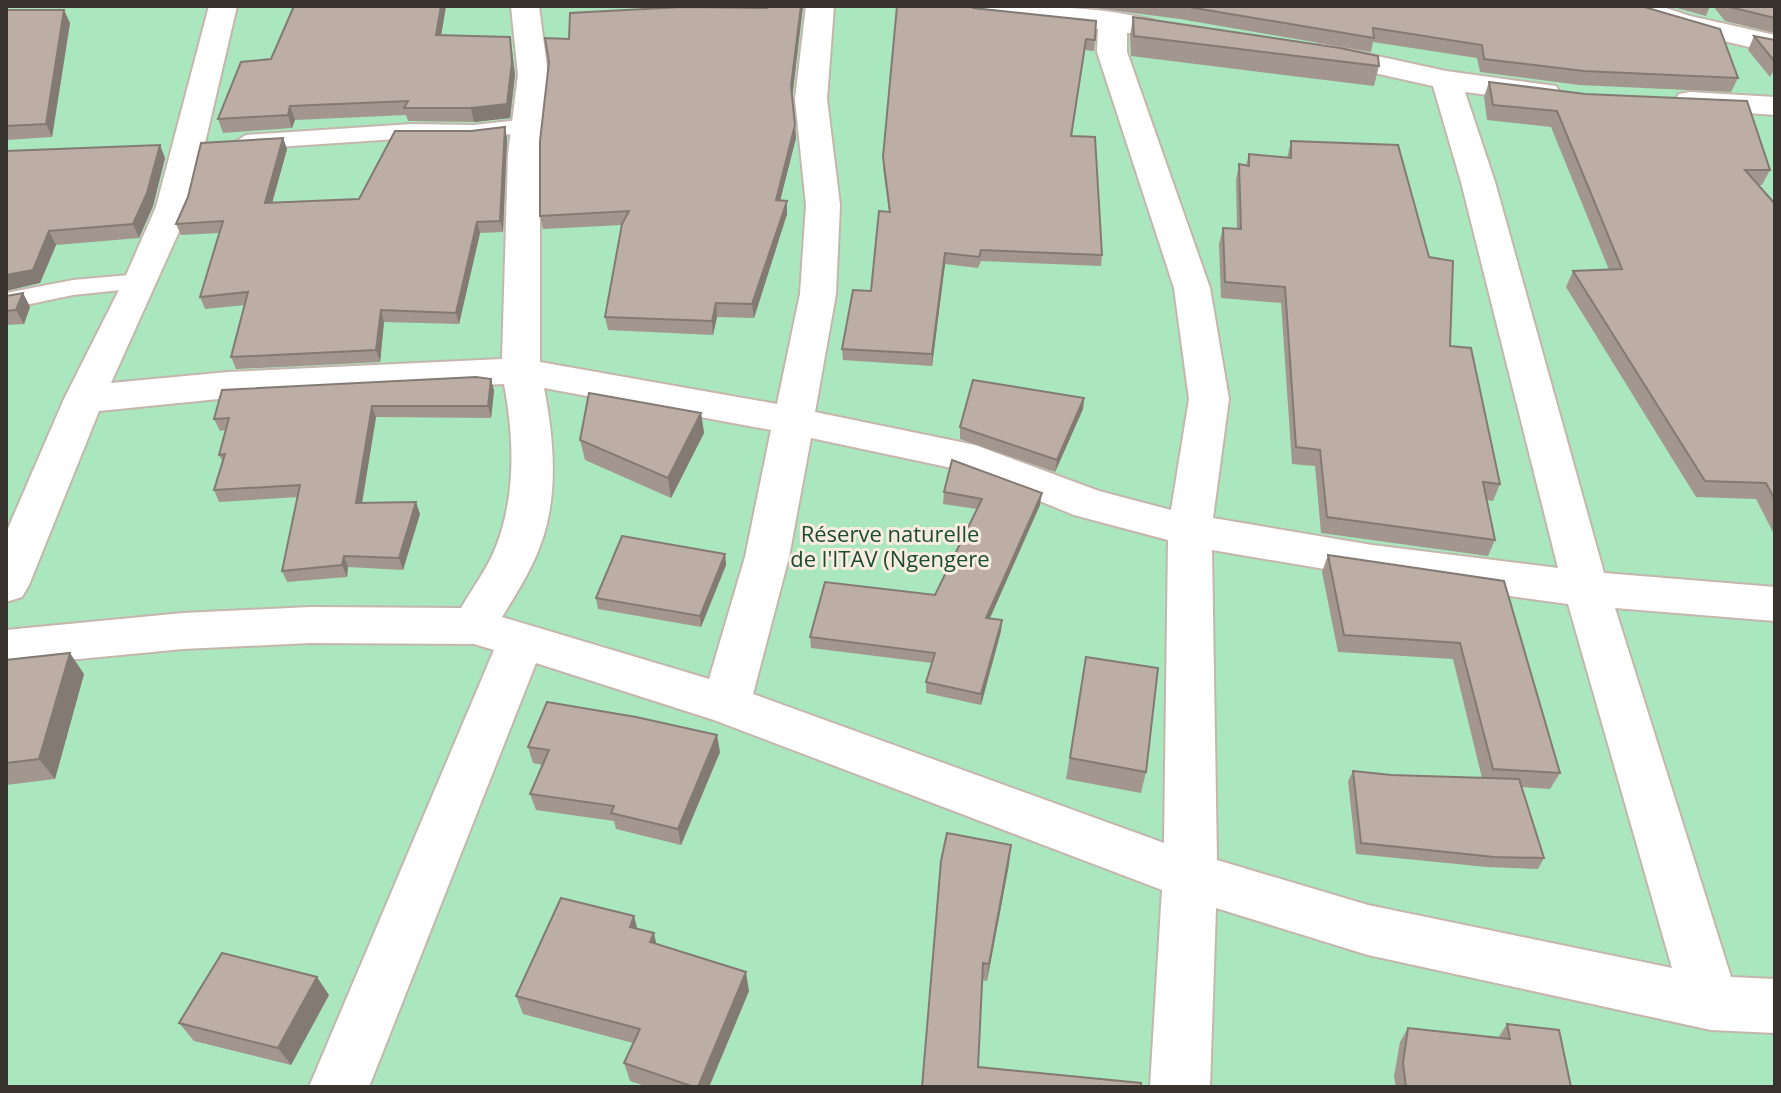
<svg xmlns="http://www.w3.org/2000/svg" width="1781" height="1093" font-family="'Open Sans',sans-serif">
<style>
.green{fill:#aae6be}
.lines{fill:none;stroke-linecap:round;stroke-linejoin:round}
.lane-casing{stroke:#c5b6ad;stroke-width:4}
.street-casing{stroke:#c5b6ad;stroke-width:4}
.secondary-casing{stroke:#c5b6ad;stroke-width:4}
.lane{fill:#fff;fill-rule:evenodd}
.street{fill:#fff;fill-rule:evenodd}
.secondary{fill:#fff;fill-rule:evenodd}
.wall{fill:#a2968e}
.shaded-wall{fill:#847a74}
.building{fill:#bcaea5;stroke:#847a74;stroke-width:2}
.labels{text-anchor:middle;stroke-width:6;stroke-linejoin:round;paint-order:stroke}
.park-label{font-size:22px;fill:#194d2f;stroke:#fbece1}
</style>
<rect width="100%" height="100%" fill="#fbece1"/>
<!-- green -->
<rect class="green" x="6" y="6" width="1769" height="1081"/>
<g class="lines">
<!-- lane casing -->
<g class="lane-casing">
<g id="lane">
<path d="M527,119L538,126L535,131L474,139L412,138L246,149L235,142L246,135L412,124L474,125Z"/>
<path d="M141,274L150,277L153,282L150,287L73,295L6,309V293L73,280Z"/>
</g>
</g>
<!-- street casing -->
<g class="street-casing">
<g id="street">
<path d="M209,6H237L190,207L111,383L228,372L502,359L508,154L518,75L511,6H539L548,75L540,154V362L777,404L800,294L806,205L795,99L806,6H834L827,99L840,205L836,294L815,412L975,445L1099,491L1171,510L1189,399L1174,288L1097,52L1098,29L981,15L971,12L967,6C1029,6 1093,5 1153,20L1158,26L1153,32L1127,33V52L1210,288L1229,399L1213,518L1372,545L1558,568L1461,182L1433,86L1311,59L1307,53L1311,47L1322,44L1446,71L1556,86L1560,93L1556,100L1545,102L1465,92L1495,182L1604,573L1775,587V621L1615,608L1731,977L1775,979V1033L1711,1030L1368,955L1216,908L1210,1087H1150L1162,890L714,720L536,663L369,1087H309L494,650L474,644L310,643L183,649L6,666V630L183,613L310,607L461,608C473,587 489,567 497,544C516,494 514,436 504,384L228,398L99,411L29,585L22,597L6,602V533L64,399L123,282L156,207ZM544,388L771,430L745,557L709,679L502,617C516,594 531,571 540,546C559,497 554,439 544,388ZM811,438L966,471L1074,515L1168,540L1164,843L753,694L789,557ZM1212,550L1372,577L1568,604L1672,968L1368,905L1217,860Z"/>
<path d="M1690,92L1775,97V115L1679,108L1674,101L1679,94Z"/>
</g>
</g>
<!-- secondary casing -->
<g class="secondary-casing">
<path id="secondary" d="M1618,6H1660L1690,16L1775,35V53L1672,29L1622,12Z"/>
</g>
<!-- lane -->
<use href="#lane" class="lane"/>
<!-- street -->
<use href="#street" class="street"/>
<!-- secondary -->
<use href="#secondary" class="secondary"/>
</g>
<!-- wall -->
<g class="wall">
<path d="M294,6H446L441,35L512,50L515,75L510,118L474,122L408,121L406,115L295,120L292,128L223,133L218,119L271,59Z"/>
<path d="M767,6H803L792,96L796,138L780,200L787,201V214L754,318L717,317L713,335L608,330L605,317L622,225L543,229L540,216L569,39L767,8Z"/>
<path d="M1080,6H1641L1738,78L1731,92L1579,85L1480,72L1477,58L1373,42L1371,52L1180,19Z"/>
<path d="M1670,6H1710L1706,16Z"/>
<path d="M1713,6H1775V33L1725,21Z"/>
<path d="M973,8L1095,40L1094,51L1085,50L1072,136L1102,255L1101,266L981,261L978,268L945,264L932,366L843,360L842,349L871,291L889,212L883,168V157Z"/>
<path d="M6,10L70,23L52,137L6,140Z"/>
<path d="M1133,17L1379,66L1374,86L1131,56L1130,36Z"/>
<path d="M1754,36L1775,40V68L1770,77L1748,50Z"/>
<path d="M1489,82L1770,170L1762,185H1758L1775,204V536L1756,499L1696,497L1566,287L1573,271L1609,270L1551,127L1487,120L1484,97Z"/>
<path d="M283,138L287,149L272,203L359,199L507,138L503,232L480,233L459,324L384,322L380,362L236,369L231,357L245,305L205,309L200,297L219,233L181,235L176,224Z"/>
<path d="M1291,141L1450,346L1500,484L1493,501L1487,500L1495,540L1488,556L1321,533L1315,466L1292,464L1281,303L1221,298L1219,244L1223,228L1237,229L1236,180L1239,164L1246,165L1249,154L1287,158Z"/>
<path d="M6,151L165,158L153,206L139,238L56,245L40,283Z"/>
<path d="M23,293L30,307L24,324L6,325V296Z"/>
<path d="M491,379L494,391L491,418L376,417L362,503L420,514L403,570L348,567L347,577L287,582L282,571L298,497L219,502L214,490L223,462L219,455L226,430L220,431L214,419Z"/>
<path d="M1084,398L1083,409L1055,472L960,439V427Z"/>
<path d="M701,413L704,433L671,498L585,460L580,440Z"/>
<path d="M944,492L1040,505L990,618L1002,620L1001,631L981,705L926,693V682L932,663L811,648L810,637L935,595L977,509L943,504Z"/>
<path d="M725,554L726,565L701,627L598,609L596,598Z"/>
<path d="M1328,555L1504,581L1560,773L1550,789L1522,787L1544,858L1538,869L1487,867L1356,854L1348,781L1353,771L1391,775L1482,778L1453,659L1338,652L1322,572Z"/>
<path d="M1086,657L1146,772L1141,793L1066,779Z"/>
<path d="M6,660L84,674L55,779L6,785Z"/>
<path d="M528,747L720,752L681,845L616,829L614,821L536,810L530,794L543,765L533,763Z"/>
<path d="M1009,864L987,981L982,980L922,1087Z"/>
<path d="M637,929L656,944L749,991L709,1087H648L630,1081L624,1063L633,1043L523,1014L516,996Z"/>
<path d="M329,995L291,1065L194,1041L179,1023Z"/>
<path d="M1507,1024L1571,1087H1396L1394,1076L1400,1042L1408,1028L1498,1038Z"/>
</g>
<!-- shaded-wall -->
<g class="shaded-wall">
<path d="M441,6H446L439,48L436,35Z"/>
<path d="M801,6H803L792,99L791,86Z"/>
<path d="M64,10L70,23L52,137L46,124Z"/>
<path d="M510,37L515,75L510,118L474,122L471,108Z"/>
<path d="M290,106L295,120L292,128L288,115Z"/>
<path d="M795,125L796,138L777,213L776,200Z"/>
<path d="M505,127L507,138L503,232L500,221Z"/>
<path d="M283,138L287,149L269,214L265,203Z"/>
<path d="M160,145L165,158L153,206L139,238L133,224Z"/>
<path d="M787,201V214L754,318L752,304Z"/>
<path d="M477,222L480,233L459,324L456,313Z"/>
<path d="M49,231L56,245L40,283L6,291V275Z"/>
<path d="M945,253V264L932,366V354Z"/>
<path d="M23,293L30,307L24,324L16,310Z"/>
<path d="M716,303L717,317L713,335L712,321Z"/>
<path d="M381,310L384,322L380,362L376,350Z"/>
<path d="M491,379L494,391L491,418L488,406Z"/>
<path d="M1084,398L1083,409L1055,472L1057,460Z"/>
<path d="M372,406L376,417L360,515L356,503Z"/>
<path d="M701,413L704,433L671,498L668,478Z"/>
<path d="M1042,493L1040,505L985,629L986,618Z"/>
<path d="M416,502L420,514L403,570L399,558Z"/>
<path d="M725,554L726,565L701,627L700,616Z"/>
<path d="M344,556L348,567L347,577L342,565Z"/>
<path d="M1002,620L1001,631L981,705V694Z"/>
<path d="M70,653L84,674L55,779L39,759Z"/>
<path d="M717,735L720,752L681,845L678,829Z"/>
<path d="M1011,845L1009,864L987,981L989,964Z"/>
<path d="M634,916L639,935L630,927Z"/>
<path d="M654,933L658,952L650,942Z"/>
<path d="M746,972L749,991L709,1087H698Z"/>
<path d="M317,977L329,995L291,1065L278,1048Z"/>
</g>
<!-- building -->
<g class="building">
<path d="M294,6H441L436,35L510,37L512,62L507,104L471,108H404L408,101L290,106L288,115L218,119L241,62L271,59Z"/>
<path d="M767,6H801L791,86L795,125L776,200L787,201L752,304L716,303L712,321L605,317L622,224L629,211L540,216V141L549,62L545,38L569,39L570,13L682,7L767,8Z"/>
<path d="M897,6H972L973,8L1096,21L1095,40L1086,39L1071,136L1095,137L1102,255L981,250L979,257L945,253L932,354L842,349L853,290L871,291L879,211L890,212L883,157Z"/>
<path d="M1183,6H1641L1720,29L1738,78L1584,71L1484,59L1482,45L1373,28L1374,38Z"/>
<path d="M1729,6H1775V18L1730,7Z"/>
<path d="M6,10H64L46,124L6,126Z"/>
<path d="M1133,17L1340,48L1378,56L1379,66L1134,36Z"/>
<path d="M1754,36L1775,40V62Z"/>
<path d="M1489,82L1585,94L1747,101L1770,170H1745L1775,204V500L1766,483L1705,481L1573,271L1622,269L1557,111L1493,105Z"/>
<path d="M505,127L500,221L477,222L456,313L381,310L376,350L231,357L248,292L200,297L223,221L176,224L188,197L201,143L283,138L265,203L359,199L395,131H471Z"/>
<path d="M1291,141L1398,145L1429,257L1453,261L1450,346L1471,348L1500,484L1483,482L1495,540L1327,517L1320,450L1296,447L1285,287L1225,282L1223,228L1241,229L1239,164L1249,166V154L1291,158Z"/>
<path d="M160,145L147,193L133,224L49,231L33,270L6,275V151Z"/>
<path d="M23,293L16,310L6,311V296Z"/>
<path d="M476,377L491,379L488,406H372L356,503L416,502L399,558L344,556L342,565L282,571L300,485L214,490L225,454L219,455L229,418L214,419L222,390Z"/>
<path d="M973,380L1084,398L1057,460L960,427Z"/>
<path d="M589,393L701,413L668,478L580,440Z"/>
<path d="M952,460L1042,493L986,618L1002,620L981,694L926,682L935,653L810,637L825,582L935,595L982,499L944,492Z"/>
<path d="M622,536L725,554L700,616L596,598Z"/>
<path d="M1328,555L1504,581L1560,773L1493,769L1460,643L1344,635Z"/>
<path d="M70,653L39,759L6,763V660Z"/>
<path d="M1086,657L1158,668L1146,772L1070,758Z"/>
<path d="M547,702L636,717L717,735L678,829L611,813L614,806L530,794L549,750L528,747Z"/>
<path d="M1353,771L1391,775L1519,779L1544,858L1494,857L1361,843Z"/>
<path d="M947,833L1011,845L989,964L983,963L978,1067L1141,1083V1087H922L941,861Z"/>
<path d="M561,898L634,916L630,927L654,933L650,942L746,972L698,1087H694L624,1063L640,1029L516,996Z"/>
<path d="M222,953L317,977L278,1048L179,1023Z"/>
<path d="M1507,1024L1559,1030L1571,1087H1406L1403,1063L1408,1028L1510,1039Z"/>
</g>
<g class="labels">
<!-- park labels -->
<g class="park-label">
<text x="890" y="542">Réserve naturelle<tspan x="890" dy="25">de l'ITAV (Ngengere</tspan></text>
</g>
</g>
<!-- border -->
<rect width="1781" height="1093" fill="none" stroke="#37322e" stroke-width="16"/>
</svg>
